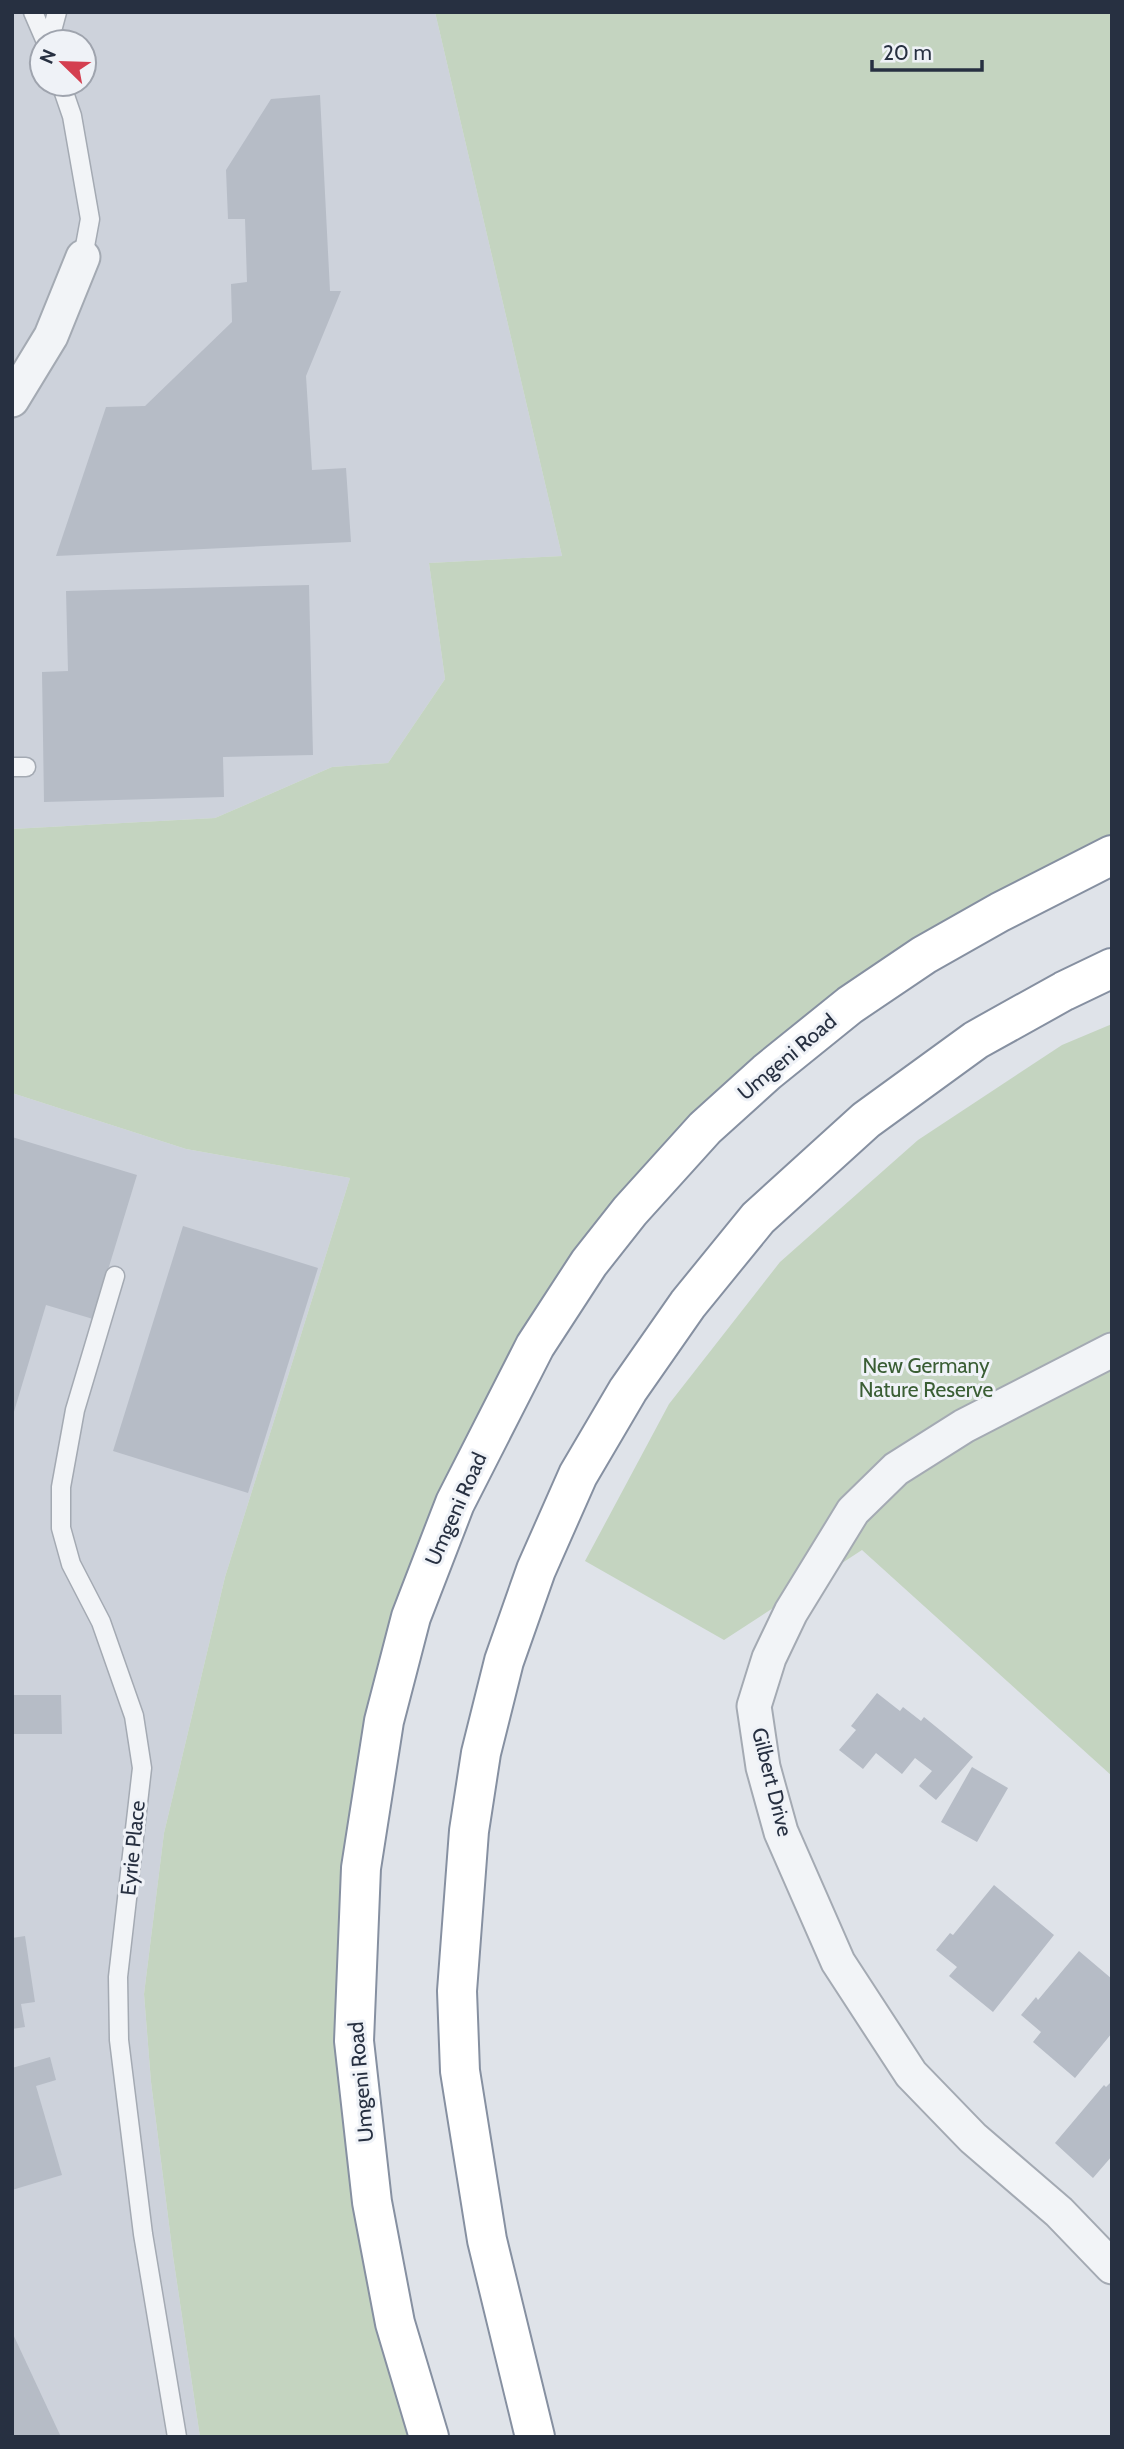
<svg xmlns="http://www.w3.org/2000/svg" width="1124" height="2449" font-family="Cabin,sans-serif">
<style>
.built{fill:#cdd2db;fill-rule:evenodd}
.green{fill:#c4d4c0}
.building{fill:#b6bcc6}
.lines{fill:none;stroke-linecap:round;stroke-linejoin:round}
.lane-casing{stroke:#a4aab3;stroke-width:21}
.street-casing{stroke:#a4aab3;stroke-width:37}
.highway-casing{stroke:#8690a1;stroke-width:42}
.lane{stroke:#f2f4f7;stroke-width:18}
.street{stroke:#f2f4f7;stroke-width:33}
.highway{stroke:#fff;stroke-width:38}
.labels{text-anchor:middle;stroke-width:6;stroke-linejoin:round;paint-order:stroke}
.street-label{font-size:21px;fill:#273041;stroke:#eff2f7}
.park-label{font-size:21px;fill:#3a5e34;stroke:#eff2f7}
</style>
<rect width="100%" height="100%" fill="#dfe3e9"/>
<!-- built -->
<g class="built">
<path d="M12,12H435L562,556L429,563L445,679L388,763L332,767L215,818L12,829ZM42,42H84V84H42Z"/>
<path d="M12,1093L186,1149L350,1178L225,1577L164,1833L144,1994L151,2082L173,2256L200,2437H12Z"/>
</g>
<!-- green -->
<g class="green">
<path d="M435,12H1112V849L993,910L628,1207L405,1617L352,2047L425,2437H200L173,2256L151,2082L144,1994L164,1833L225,1577L350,1178L186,1149L12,1093V829L215,818L332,767L388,763L445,679L429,563L562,556Z"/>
<path d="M1112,1024V1776L862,1550L724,1640L585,1561L669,1404L780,1262L918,1140L1062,1045Z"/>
</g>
<!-- building -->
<g class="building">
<path d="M320,95L330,291H341L306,376L312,470L346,468L351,542L56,556L106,407L145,406L232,322L231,284L247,282L245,219H228L226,170L271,99Z"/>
<path d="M309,585L313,755L223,757L224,797L44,802L42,672L68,671L66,591Z"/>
<path d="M12,1137L137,1175L93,1319L46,1305L13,1415Z"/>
<path d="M183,1226L318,1268L248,1493L113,1451Z"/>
<path d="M877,1693L900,1711L903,1707L921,1721L924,1717L973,1757L936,1800L919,1786L932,1771L915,1758L902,1774L876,1753L863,1769L839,1750L856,1730L851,1726Z"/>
<path d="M13,1695H61L62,1734H13Z"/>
<path d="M972,1767L1008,1788L977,1842L941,1822Z"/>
<path d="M994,1885L1054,1935L993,2012L949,1976L957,1967L936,1950L950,1933L953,1935Z"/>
<path d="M25,1936L35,2002L21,2004L25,2027L12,2029V1938Z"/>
<path d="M1079,1951L1112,1979V2033L1075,2078L1033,2042L1041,2032L1021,2015L1036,1997L1038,2000Z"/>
<path d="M50,2057L56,2080L36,2086L62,2175L12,2190V2068Z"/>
<path d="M1112,2081V2156L1093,2178L1055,2143L1104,2085L1106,2087Z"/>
<path d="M12,2332L61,2437H12Z"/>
</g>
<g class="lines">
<!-- lane casing -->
<g class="lane-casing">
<g id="lane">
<path d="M33,12L46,42"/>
<path d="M49,42L57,12"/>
<path d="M61,84L72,116L90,219L83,257"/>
<path d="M12,767H26"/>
<path d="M115,1276L75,1410L61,1487V1528L71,1564L101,1622L134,1716L142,1768L118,1977L119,2040L143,2234L177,2437"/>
</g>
</g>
<!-- street casing -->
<g class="street-casing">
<g id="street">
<path d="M12,400L51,336L83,257"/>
<path d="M1112,1350L964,1426L896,1469L853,1511L791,1612L769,1658L754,1706L763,1767L781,1832L838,1962L911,2074L973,2138L1059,2212L1112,2267"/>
</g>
</g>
<!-- highway casing -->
<g class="highway-casing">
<g id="highway">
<path d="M429,2437L395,2323L372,2202L354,2041L361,1868L384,1721L411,1617L455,1503L535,1346L589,1263L630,1211L705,1128L767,1072L850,1005L924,955L1000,912L1112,855"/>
<path d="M535,2437L487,2240L460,2071L457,1991L469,1831L481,1753L504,1661L536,1570L578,1475L628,1390L688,1304L758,1218L866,1120L976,1040L1064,991L1112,968"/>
</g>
</g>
<!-- lane -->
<use href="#lane" class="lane"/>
<!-- street -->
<use href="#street" class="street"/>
<!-- highway -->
<use href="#highway" class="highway"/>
</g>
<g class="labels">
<!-- street labels -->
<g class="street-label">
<text transform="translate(787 1057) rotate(-40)" y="7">Umgeni Road</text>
<text transform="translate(456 1509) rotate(-66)" y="7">Umgeni Road</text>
<text transform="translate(772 1782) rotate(76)" y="7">Gilbert Drive</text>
<text transform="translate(133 1848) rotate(-84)" y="7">Eyrie Place</text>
<text transform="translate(361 2082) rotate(-95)" y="7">Umgeni Road</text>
</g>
<!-- park labels -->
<g class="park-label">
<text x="926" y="1373">New Germany<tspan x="926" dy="24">Nature Reserve</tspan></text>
</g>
</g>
<!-- border -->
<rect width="1124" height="2449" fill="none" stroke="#273041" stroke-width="28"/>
<!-- north arrow -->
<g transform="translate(63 63) rotate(293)"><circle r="33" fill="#eff2f7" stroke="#9fa4ae" stroke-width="2"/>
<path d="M0-5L12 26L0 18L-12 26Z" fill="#d43f50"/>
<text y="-10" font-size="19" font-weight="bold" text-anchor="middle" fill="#273041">N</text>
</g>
<!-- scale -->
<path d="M872 60v10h110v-10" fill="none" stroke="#273041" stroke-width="3.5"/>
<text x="883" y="60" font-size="21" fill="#273041" stroke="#eff2f7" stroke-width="5" paint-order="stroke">20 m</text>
</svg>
